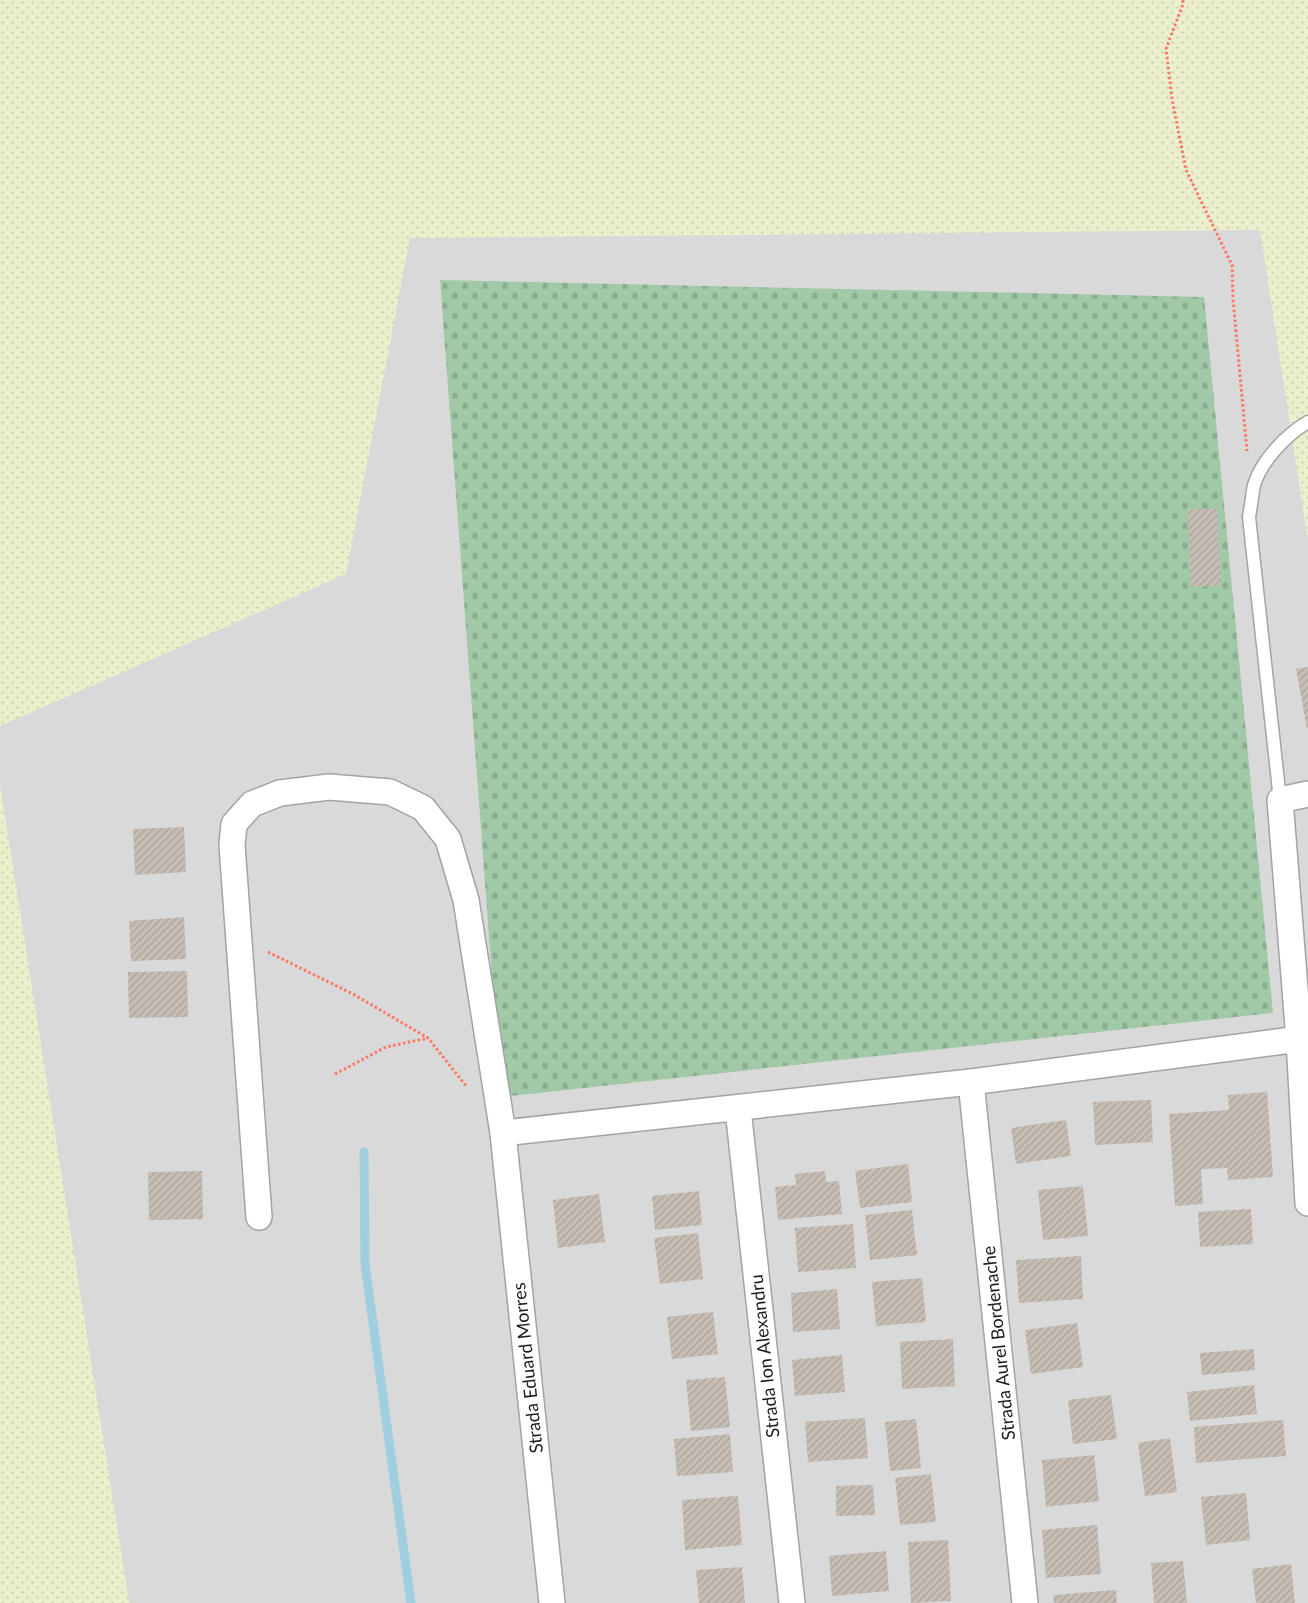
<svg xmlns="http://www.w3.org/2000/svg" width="1308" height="1603" font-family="Lato,sans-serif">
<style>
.residential{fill:#dad9d9}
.farmland{fill:url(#farmland-dots)}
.cemetery{fill:url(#cemetery-stones)}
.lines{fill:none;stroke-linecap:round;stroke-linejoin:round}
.stream{stroke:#9fcfdf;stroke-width:9}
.building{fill:url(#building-hatch)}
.lane-casing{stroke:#a3a3a3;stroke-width:15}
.street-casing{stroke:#a3a3a3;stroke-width:28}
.path{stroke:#ff7662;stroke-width:3;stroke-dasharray:2.5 2.5;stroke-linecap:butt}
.lane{stroke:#fff;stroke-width:12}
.street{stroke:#fff;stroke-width:25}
.labels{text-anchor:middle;stroke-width:4.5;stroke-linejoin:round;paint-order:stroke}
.street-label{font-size:18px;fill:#1c1c1c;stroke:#fff}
</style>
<defs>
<pattern id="farmland-dots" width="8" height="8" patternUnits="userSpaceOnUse" patternTransform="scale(1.25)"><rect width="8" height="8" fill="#ebefcb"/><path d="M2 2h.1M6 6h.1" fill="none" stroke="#c9ccae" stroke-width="1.8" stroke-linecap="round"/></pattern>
<pattern id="cemetery-stones" width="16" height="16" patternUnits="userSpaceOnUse" patternTransform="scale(1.25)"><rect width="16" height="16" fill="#a1c9a8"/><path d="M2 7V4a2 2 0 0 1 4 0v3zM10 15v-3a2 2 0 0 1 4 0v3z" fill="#8aac90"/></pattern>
<pattern id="building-hatch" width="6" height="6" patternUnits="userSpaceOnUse" patternTransform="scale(1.25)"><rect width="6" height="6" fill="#c6bdb4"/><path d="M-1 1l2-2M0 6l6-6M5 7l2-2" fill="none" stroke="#aaa29a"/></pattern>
</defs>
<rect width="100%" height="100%" fill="#eeeae1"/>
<!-- residential -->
<path class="residential" d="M1285,167L1308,389V1603H71L0,1160V669L359,200Z"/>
<!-- farmland -->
<g class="farmland">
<path d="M0,0H1308V541L1260,230L410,238L346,574L0,726Z"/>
<path d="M0,785L129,1602L130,1603H0Z"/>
</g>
<!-- cemetery -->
<path class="cemetery" d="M440,280L1204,297L1273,1013L501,1097Z"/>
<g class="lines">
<!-- stream -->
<path class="stream" d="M364,1152L365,1264L411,1603"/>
</g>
<!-- building -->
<g class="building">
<path d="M1217,508L1221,585L1191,587L1187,510Z"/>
<path d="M1308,667V728H1307L1296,669Z"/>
<path d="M184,827L186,872L135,875L133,829Z"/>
<path d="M184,917L186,959L131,961L129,921Z"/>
<path d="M187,971L188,1017L129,1018L128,972Z"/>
<path d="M1267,1092L1273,1177L1228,1180L1227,1168L1201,1169L1203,1204L1175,1206L1169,1114L1229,1110L1228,1095Z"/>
<path d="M1151,1100L1153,1142L1095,1145L1093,1102Z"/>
<path d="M1066,1120L1071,1156L1016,1164L1011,1128Z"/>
<path d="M908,1164L912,1202L860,1208L855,1171Z"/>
<path d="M202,1171L203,1219L149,1220L148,1172Z"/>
<path d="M825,1171L826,1182L839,1181L842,1214L778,1220L775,1187L796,1185L795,1174Z"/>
<path d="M1083,1186L1088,1236L1043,1240L1038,1190Z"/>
<path d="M699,1191L702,1225L655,1230L652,1196Z"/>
<path d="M599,1194L605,1242L558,1248L553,1200Z"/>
<path d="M1251,1209L1253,1244L1200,1247L1198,1212Z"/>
<path d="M912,1210L917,1255L870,1260L865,1215Z"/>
<path d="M853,1224L856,1268L798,1272L795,1228Z"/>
<path d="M698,1233L703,1279L660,1284L654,1238Z"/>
<path d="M1081,1256L1083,1299L1019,1303L1016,1260Z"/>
<path d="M922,1278L926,1322L876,1326L872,1282Z"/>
<path d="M837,1289L840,1329L793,1332L791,1293Z"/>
<path d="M713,1312L718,1354L672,1359L667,1317Z"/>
<path d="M1077,1323L1083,1367L1031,1374L1025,1330Z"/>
<path d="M953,1339L955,1386L902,1389L900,1342Z"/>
<path d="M1254,1349L1255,1370L1202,1375L1200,1353Z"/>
<path d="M842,1355L845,1392L795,1396L792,1360Z"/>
<path d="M725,1377L730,1427L691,1431L686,1380Z"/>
<path d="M1254,1385L1257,1414L1190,1421L1187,1392Z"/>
<path d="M1111,1395L1117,1439L1073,1444L1068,1400Z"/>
<path d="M865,1418L868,1458L808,1462L805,1422Z"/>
<path d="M916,1419L921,1468L890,1471L885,1422Z"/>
<path d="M1283,1420L1286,1456L1196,1463L1194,1427Z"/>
<path d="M730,1434L733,1472L677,1476L674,1439Z"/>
<path d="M1170,1438L1177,1492L1145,1496L1138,1443Z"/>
<path d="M1094,1455L1099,1501L1046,1507L1042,1460Z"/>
<path d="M931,1474L936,1522L900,1525L895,1478Z"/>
<path d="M873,1485L875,1515L836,1516V1486Z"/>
<path d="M1246,1493L1250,1540L1206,1545L1201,1497Z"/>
<path d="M738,1496L742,1545L685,1550L682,1500Z"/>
<path d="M1097,1525L1101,1574L1046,1578L1042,1530Z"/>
<path d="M948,1540L951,1601L911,1603L908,1542Z"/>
<path d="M886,1551L889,1591L832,1596L829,1556Z"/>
<path d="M1183,1561L1187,1603H1154L1151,1563Z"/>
<path d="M1291,1564L1295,1603H1256L1252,1569Z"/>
<path d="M742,1567L745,1603H699L696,1570Z"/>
<path d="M1116,1590L1117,1603H1054L1053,1595Z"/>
</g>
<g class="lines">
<!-- lane casing -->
<g class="lane-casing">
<path id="lane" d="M1280,800L1249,517C1251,507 1252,495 1254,485C1262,460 1286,435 1308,422"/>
</g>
<!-- street casing -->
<g class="street-casing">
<g id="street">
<path d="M1308,794L1280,800L1299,1039L1308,1203"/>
<path d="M971,1082L1025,1603"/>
<path d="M738,1109L792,1603"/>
<path d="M503,1133L971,1082L1299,1039"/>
<path d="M259,1217L232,845L234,824L252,804L280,793L329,787L390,792L423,808L448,839L466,900L503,1133L552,1603"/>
</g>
</g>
<!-- path -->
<g class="path">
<path d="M1183,0V4L1166,49L1172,99L1186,170L1232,265L1233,299L1247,451"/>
<path d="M268,952L353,994L428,1038L467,1087"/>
<path d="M335,1074L386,1047L428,1038"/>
</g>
<!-- lane -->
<use href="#lane" class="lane"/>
<!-- street -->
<use href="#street" class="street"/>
</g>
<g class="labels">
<!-- street labels -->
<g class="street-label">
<text transform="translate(999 1343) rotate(-96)" y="6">Strada Aurel Bordenache</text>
<text transform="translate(765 1356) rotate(-96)" y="6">Strada Ion Alexandru</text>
<text transform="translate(528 1368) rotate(-96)" y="6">Strada Eduard Morres</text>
</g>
</g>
</svg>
